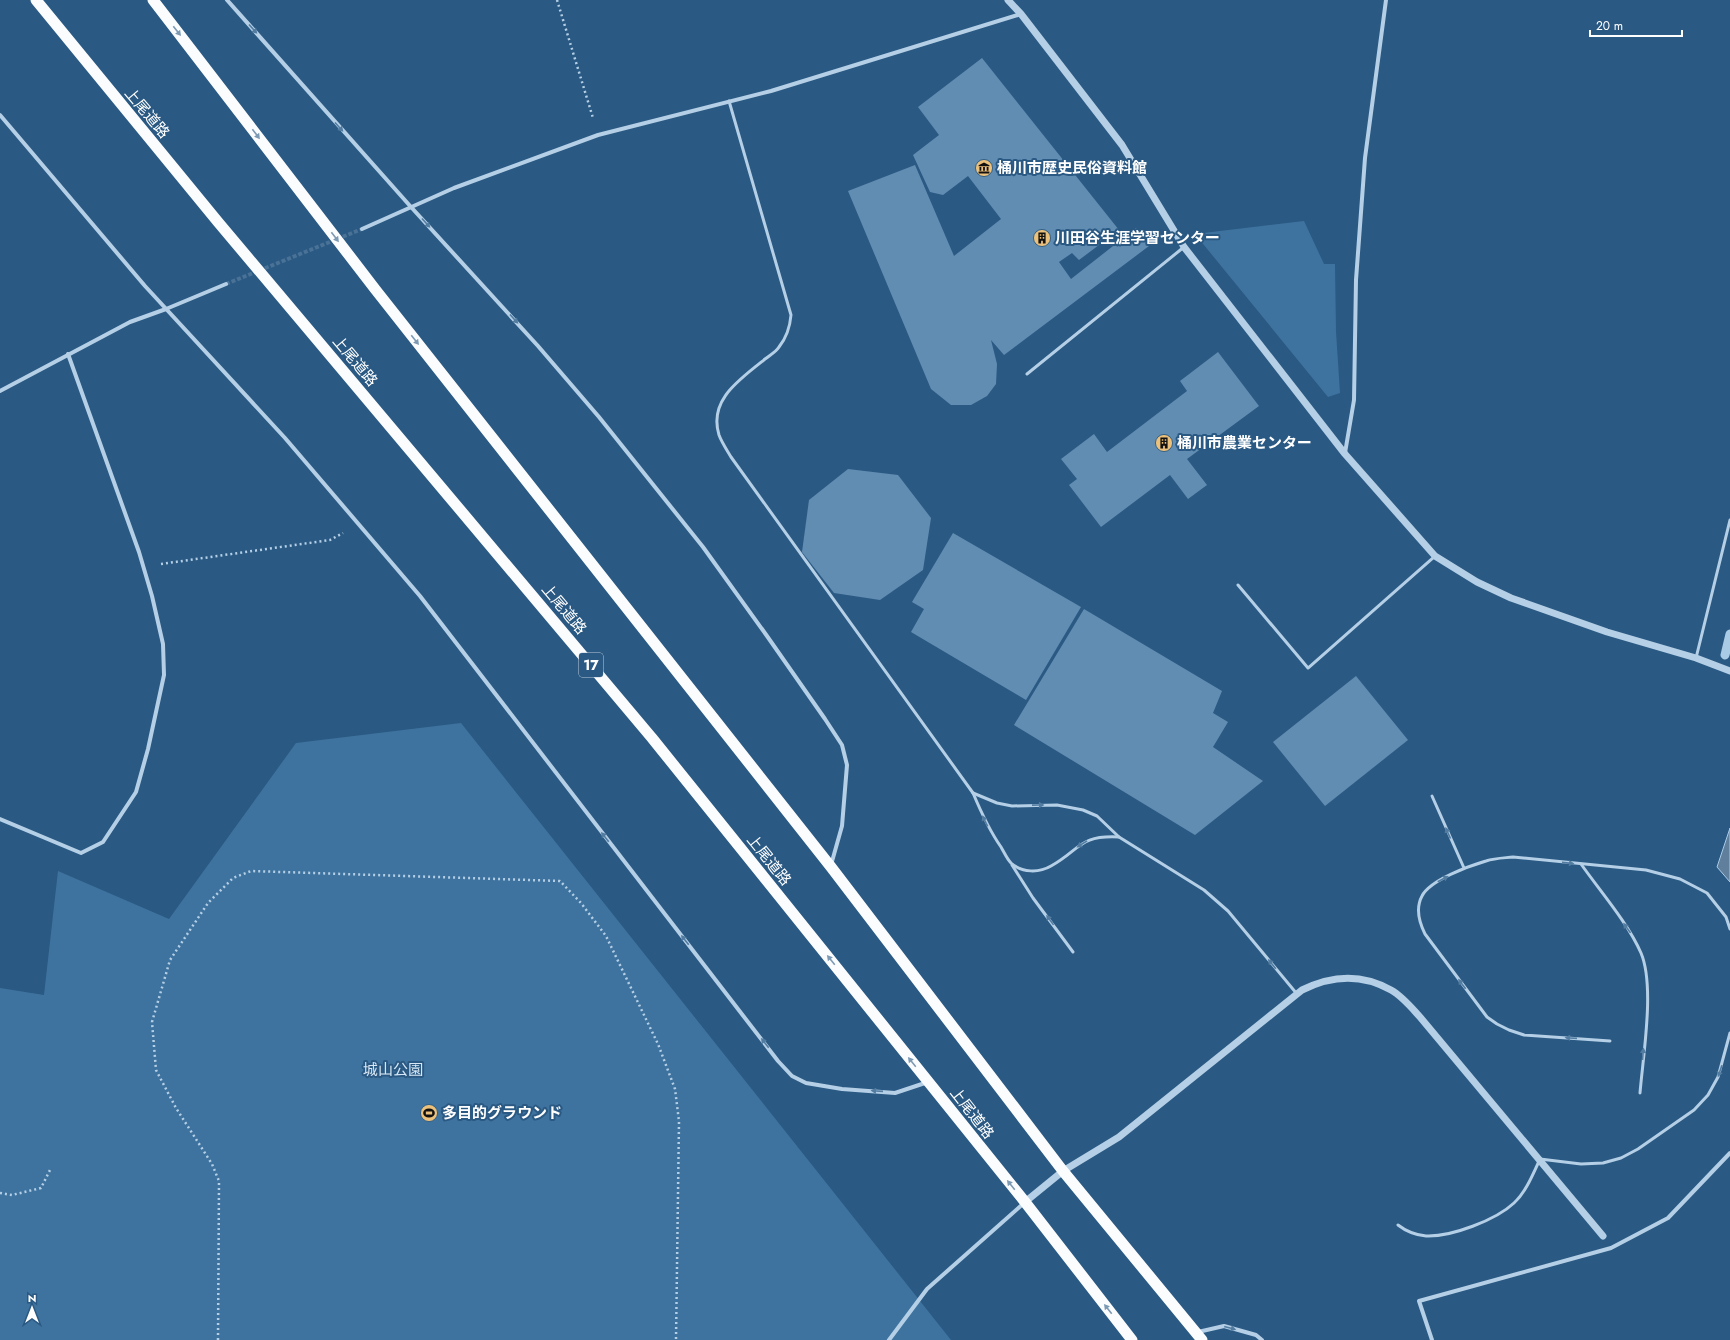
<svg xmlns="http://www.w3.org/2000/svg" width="1730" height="1340" font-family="Jost,'Noto Sans JP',sans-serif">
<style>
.green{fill:#3f739f}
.water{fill:#607f9c;stroke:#a9cbe6}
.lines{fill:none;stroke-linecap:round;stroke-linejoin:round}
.stream{stroke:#a9cbe6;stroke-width:9}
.building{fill:#628db2}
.minor-tunnel{stroke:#4a7296;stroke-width:4;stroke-dasharray:4 2;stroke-linecap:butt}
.path{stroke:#b4cfe6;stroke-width:2.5;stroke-dasharray:2 3;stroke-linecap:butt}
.service{stroke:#b4cfe6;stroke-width:3}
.minor{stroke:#b4cfe6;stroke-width:4}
.tertiary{stroke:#b4cfe6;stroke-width:7}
.trunk{stroke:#fafcfe;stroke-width:11}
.oneway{fill:#537ca1}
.oneway2{fill:#7d9ab4}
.labels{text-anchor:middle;stroke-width:4;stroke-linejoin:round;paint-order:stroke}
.shield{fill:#2a5983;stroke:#bfcdda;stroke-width:1}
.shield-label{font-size:14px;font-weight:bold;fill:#fff}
.street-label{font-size:15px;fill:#fff;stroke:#2a5983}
.poi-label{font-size:15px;font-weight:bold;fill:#fff;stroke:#2a5983;text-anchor:start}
.park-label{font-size:15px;fill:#d7e7f5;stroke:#2a5983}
</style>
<rect width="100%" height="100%" fill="#2a5983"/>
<!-- green -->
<g class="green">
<path d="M1304,221L1324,264H1335L1336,332L1340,393L1328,397L1195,234Z"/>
<path d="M461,723L951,1340H0V988L44,995L58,871L169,919L296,743Z"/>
</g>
<!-- water -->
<path class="water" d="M1730,828V882L1717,867Z"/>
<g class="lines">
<!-- stream -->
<path class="stream" d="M1725,655L1730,634"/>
</g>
<!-- building -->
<g class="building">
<path d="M982,58L1119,230L1079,260L1072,253L1059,262L1071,279L1136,228L1149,246L1004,355L991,340L997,364L996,384L987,396L971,405H951L931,389L848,191L915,165L954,256L1001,219L968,176L943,195L930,192L913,155L939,135L918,107Z"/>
<path d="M1218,352L1259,406L1187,459L1207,485L1188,499L1170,475L1101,527L1069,485L1077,479L1061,459L1094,434L1107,452L1187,391L1180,381Z"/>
<path d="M848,469L898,475L931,518L923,570L880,600L834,593L802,552L809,500Z"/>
<path d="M953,533L1081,607L1026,700L911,632L924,609L912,602Z"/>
<path d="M1084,609L1222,691L1213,713L1228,722L1213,747L1263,781L1195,835L1014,725Z"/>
<path d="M1356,676L1408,740L1325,806L1273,742Z"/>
</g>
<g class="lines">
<!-- minor-tunnel -->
<path class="minor-tunnel" d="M226,284L362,229"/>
<!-- path -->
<g class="path">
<path d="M557,0L593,118"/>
<path d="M161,564L330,540L343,533"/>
<path d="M0,1193L12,1195L41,1188L50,1170"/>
<path d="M218,1340L219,1181L212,1164L176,1108L156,1070L152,1022L170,960L208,903L233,878L251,871L560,881L581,903L606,936L658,1044L675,1089L679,1121L676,1340"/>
</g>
<!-- service -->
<g class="service">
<path d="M729,101L791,315C790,327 787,337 779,347C776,352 770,355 765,359C741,379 708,399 719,435C722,443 727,450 731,457L973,793C981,812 989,830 1001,847C1004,852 1007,859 1011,863C1022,873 1039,873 1051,866C1081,849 1079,835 1119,837"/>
<path d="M1027,374L1184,247"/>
<path d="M1238,585L1308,668L1435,556"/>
<path d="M1696,658L1730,520"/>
<path d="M973,793L997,803L1012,806L1057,805L1083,810L1097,816L1119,837L1204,890L1228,911L1297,994"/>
<path d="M1432,796L1464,868"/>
<path d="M1581,864C1600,891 1628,923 1641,953C1655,986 1643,1056 1640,1093"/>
<path d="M1012,865L1033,898L1073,952"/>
<path d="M1610,1041L1524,1035L1509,1030L1497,1024L1487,1017L1425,934C1419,922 1415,909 1422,896C1430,880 1469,866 1486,861C1495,858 1504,858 1513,857L1646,870L1680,879L1707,893L1726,917L1730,929"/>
<path d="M1398,1225C1407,1232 1415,1235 1426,1236C1451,1237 1496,1220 1514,1203C1526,1192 1533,1174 1540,1159L1581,1164L1603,1163L1621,1158L1638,1149L1694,1110L1708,1095L1718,1077L1730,1033"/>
</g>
<!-- minor -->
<g class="minor">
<path d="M227,0L411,207L538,346L599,417L703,547L767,636L825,719L842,745L847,765L842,826L831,865"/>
<path d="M0,115L145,286L285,438L420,596L778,1061L792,1076L806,1083L842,1089L895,1093L928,1082"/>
<path d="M362,229L454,188L598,135L771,91L1021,14"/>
<path d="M0,391L130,322L166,309L226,284"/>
<path d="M1345,453L1354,400L1356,280L1365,158L1386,0"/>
<path d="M0,819L81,853L103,842L136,792L148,749L164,675L163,644L152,596L139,552L68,354"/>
<path d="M1198,1332L1224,1326L1256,1335L1262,1340"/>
<path d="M889,1340L927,1289L1024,1203"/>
<path d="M1432,1340L1419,1301L1611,1248L1668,1218L1730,1153"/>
</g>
<!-- tertiary -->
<g class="tertiary">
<path d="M1008,0L1021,14L1122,145L1184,247L1345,454L1435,556L1477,582L1511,598L1607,632L1696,658L1730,671"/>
<path d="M1025,1202L1063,1171L1119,1137L1302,990C1332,975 1361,973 1391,990C1402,996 1411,1007 1420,1017L1603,1236"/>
</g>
<!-- trunk -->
<g class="trunk">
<path d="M36,0L218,222L652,738L1025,1202L1132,1340"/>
<path d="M153,0L375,289L831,867L1063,1171L1202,1340"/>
</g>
</g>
<!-- one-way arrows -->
<defs><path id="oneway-solid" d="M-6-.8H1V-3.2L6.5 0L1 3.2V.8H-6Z"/></defs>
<g class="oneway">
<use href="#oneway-solid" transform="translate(253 29) rotate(48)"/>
<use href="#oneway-solid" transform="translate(339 127) rotate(48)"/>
<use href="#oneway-solid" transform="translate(426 223) rotate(48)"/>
<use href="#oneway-solid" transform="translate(514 319) rotate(48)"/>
<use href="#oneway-solid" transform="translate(1038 805) rotate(-1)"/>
<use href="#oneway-solid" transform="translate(985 821) rotate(-116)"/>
<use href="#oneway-solid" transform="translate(1448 833) rotate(-114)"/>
<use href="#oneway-solid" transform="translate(605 837) rotate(-128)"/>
<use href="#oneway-solid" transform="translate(1082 844) rotate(148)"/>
<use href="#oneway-solid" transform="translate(1568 863) rotate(6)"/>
<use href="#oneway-solid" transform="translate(1443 879) rotate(-28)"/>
<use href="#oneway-solid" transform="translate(1050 920) rotate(-126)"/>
<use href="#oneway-solid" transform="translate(1627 928) rotate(-126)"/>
<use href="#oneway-solid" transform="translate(685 940) rotate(-128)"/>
<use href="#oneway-solid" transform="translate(1272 964) rotate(-129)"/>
<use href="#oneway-solid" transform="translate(1462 984) rotate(-127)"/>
<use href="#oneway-solid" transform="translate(1571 1038) rotate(-176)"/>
<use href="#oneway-solid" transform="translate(765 1043) rotate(-128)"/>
<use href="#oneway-solid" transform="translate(1643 1054) rotate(-85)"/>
<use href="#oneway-solid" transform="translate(1720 1071) rotate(109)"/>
<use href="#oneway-solid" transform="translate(877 1091) rotate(-176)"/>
<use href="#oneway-solid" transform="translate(1230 1328) rotate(15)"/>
</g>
<g class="oneway2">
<use href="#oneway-solid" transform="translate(177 31) rotate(52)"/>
<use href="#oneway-solid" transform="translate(256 134) rotate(53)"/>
<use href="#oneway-solid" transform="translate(335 237) rotate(53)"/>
<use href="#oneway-solid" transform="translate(415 340) rotate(52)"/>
<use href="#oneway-solid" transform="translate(831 960) rotate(-129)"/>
<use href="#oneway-solid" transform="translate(912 1062) rotate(-129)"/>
<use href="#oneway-solid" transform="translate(1011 1185) rotate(-129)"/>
<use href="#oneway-solid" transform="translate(1108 1309) rotate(-128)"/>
</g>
<!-- icons -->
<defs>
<g id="museum-disc" transform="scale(0.9)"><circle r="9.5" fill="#ecc17b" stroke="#2a5983"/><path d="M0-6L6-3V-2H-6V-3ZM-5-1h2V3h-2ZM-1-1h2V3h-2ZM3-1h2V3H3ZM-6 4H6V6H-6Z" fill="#111"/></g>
<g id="building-disc" transform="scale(0.9)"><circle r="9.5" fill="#ecc17b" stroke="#2a5983"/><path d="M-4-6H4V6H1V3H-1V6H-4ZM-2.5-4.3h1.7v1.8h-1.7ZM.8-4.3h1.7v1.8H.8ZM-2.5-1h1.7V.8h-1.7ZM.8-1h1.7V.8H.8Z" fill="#111"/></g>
<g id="stadium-disc" transform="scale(0.9)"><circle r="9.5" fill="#ecc17b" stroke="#2a5983"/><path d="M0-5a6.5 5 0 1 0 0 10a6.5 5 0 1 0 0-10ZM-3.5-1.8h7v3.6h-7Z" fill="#111"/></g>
</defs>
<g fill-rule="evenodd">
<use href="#museum-disc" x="984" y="168"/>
<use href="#building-disc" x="1042" y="238"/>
<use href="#building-disc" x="1164" y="443"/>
<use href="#stadium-disc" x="429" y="1113"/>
</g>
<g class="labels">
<!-- shield labels -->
<rect class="shield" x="579" y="653" width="24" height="24" rx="3"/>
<g class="shield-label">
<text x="591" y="670">17</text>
</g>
<!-- street labels -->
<g class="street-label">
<text transform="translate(147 113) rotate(50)" y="5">上尾道路</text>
<text transform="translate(355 361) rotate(50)" y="5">上尾道路</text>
<text transform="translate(564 609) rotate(50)" y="5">上尾道路</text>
<text transform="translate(769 860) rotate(51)" y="5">上尾道路</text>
<text transform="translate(972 1113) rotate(52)" y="5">上尾道路</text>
</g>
<!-- poi labels -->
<g class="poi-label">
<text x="997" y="173">桶川市歴史民俗資料館</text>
<text x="1055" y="243">川田谷生涯学習センター</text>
<text x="1177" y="448">桶川市農業センター</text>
<text x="442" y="1118">多目的グラウンド</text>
</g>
<!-- park labels -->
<g class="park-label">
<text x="393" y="1075">城山公園</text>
</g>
</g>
<!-- north arrow -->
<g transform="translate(32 1308)" stroke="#2a5983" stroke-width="3" paint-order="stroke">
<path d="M0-3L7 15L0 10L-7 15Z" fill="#ffffff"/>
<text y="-6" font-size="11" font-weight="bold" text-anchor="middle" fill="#ffffff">N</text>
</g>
<!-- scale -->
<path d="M1590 30v6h92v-6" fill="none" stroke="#ffffff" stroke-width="2"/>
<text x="1596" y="30" font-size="12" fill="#ffffff" stroke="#2a5983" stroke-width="3" paint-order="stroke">20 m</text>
</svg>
